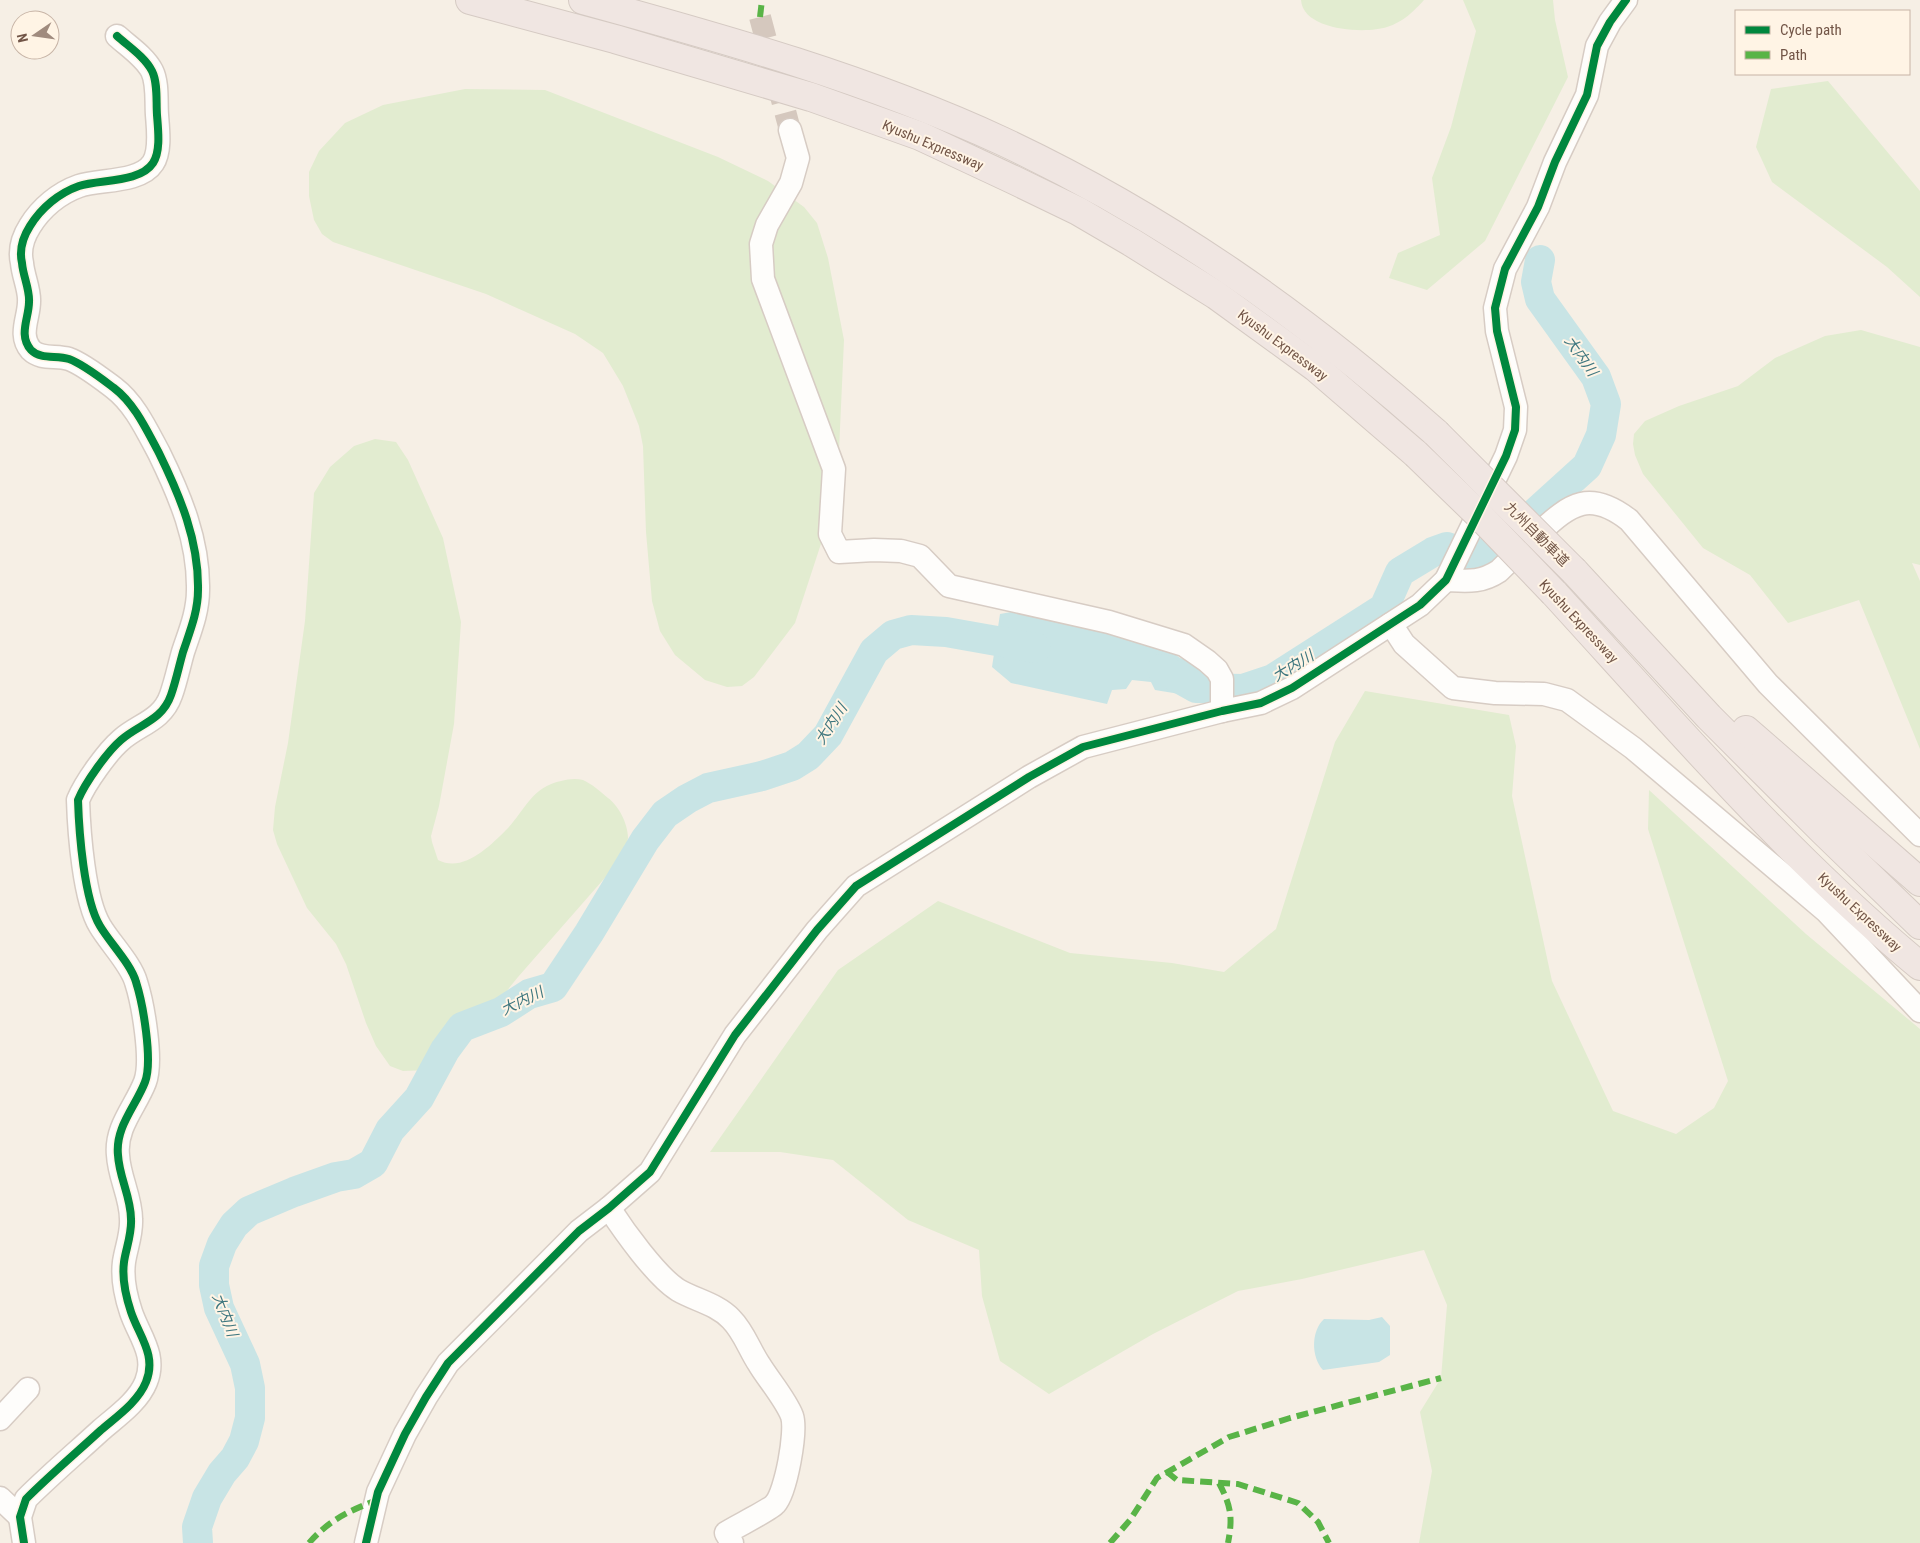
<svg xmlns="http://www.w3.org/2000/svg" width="1920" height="1543" font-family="'Roboto Condensed','Noto Sans JP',sans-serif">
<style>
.green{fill:#e2ecd0}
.water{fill:#c8e4e5}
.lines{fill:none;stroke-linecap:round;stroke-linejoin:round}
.river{stroke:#c8e4e5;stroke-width:30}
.minor-tunnel{stroke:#d5c8be;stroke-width:22;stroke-dasharray:22 11;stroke-linecap:butt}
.minor-casing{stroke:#d7ccc4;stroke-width:25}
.highway-casing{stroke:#d5cac3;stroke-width:30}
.minor{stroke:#fefdfb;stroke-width:22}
.highway{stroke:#f0e6e2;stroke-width:28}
.highway-bridge-casing{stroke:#d5cac3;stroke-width:30;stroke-linecap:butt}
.highway-bridge{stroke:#f0e6e2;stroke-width:28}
.quiet{stroke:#59b447;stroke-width:6;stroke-dasharray:12 6;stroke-linecap:butt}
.cycleway-casing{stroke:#fff4e5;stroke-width:11}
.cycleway{stroke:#00873e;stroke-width:8}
.labels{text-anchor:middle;stroke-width:4;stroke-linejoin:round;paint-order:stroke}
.street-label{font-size:14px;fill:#725547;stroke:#fff4e5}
.water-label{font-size:15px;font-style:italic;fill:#3f777f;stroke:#fff4e5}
</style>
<rect width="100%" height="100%" fill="#f6efe5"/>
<!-- green -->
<g class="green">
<path d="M1301,0H1424C1413,12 1403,22 1387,27C1366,34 1303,31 1301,0Z"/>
<path d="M1463,0H1553L1555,20L1568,77L1485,241L1427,290L1389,278L1398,253L1440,235L1432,178L1451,127L1476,31Z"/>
<path d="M1828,81L1920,191V297L1887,267L1772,182L1756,147L1771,89Z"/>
<path d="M465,89L545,90L718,157L768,181L804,207L817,223L828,258L844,340L837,495L795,623L754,677L742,686L727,687L705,680L675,655L660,631L652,601L646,532L643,446L639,426L623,386L603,353L575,334L486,294L333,242L322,234L314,220L309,196V172L319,151L345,123L383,105Z"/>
<path d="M1861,330L1920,347V565L1912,563L1920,581V749L1859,600L1788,623L1750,575L1703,548L1643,474L1635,455L1633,444L1634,434L1645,421L1679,406L1738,386L1775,358L1825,336Z"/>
<path d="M375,439L396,442L408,460L443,538L461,622L454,724L439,806L431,836L432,842L438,860C463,873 489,847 506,830C525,811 531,787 561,781C568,779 576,778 583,780C592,784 601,792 608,798C619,806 628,824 628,838C627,844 625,850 624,856L518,977L450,1061L442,1067L429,1070L403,1071L390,1066L376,1046L366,1023L346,964L336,944L307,908L277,844L273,830L275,807L288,743L305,621L314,493L330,467L354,446Z"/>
<path d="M1365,691L1509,715L1516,746L1512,796L1552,981L1613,1111L1676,1134L1714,1108L1728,1081L1648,829L1649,790L1806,934L1920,1029V1543H1419L1432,1471L1420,1412L1441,1378L1447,1305L1424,1250L1302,1279L1238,1291L1153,1334L1049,1394L1000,1361L982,1296L979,1250L908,1220L833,1160L780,1152H710L838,970L938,901L1070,953L1172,963L1224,972L1276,929L1335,742Z"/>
</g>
<!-- water -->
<g class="water">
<path d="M1028,609L1155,639L1180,658L1198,662L1207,669L1199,683L1198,697L1155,690L1151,682L1132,680L1126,689L1112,690L1107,704L1011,683L992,667L1000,614Z"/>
<path d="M1382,1317L1390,1326V1355L1379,1362L1323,1370C1311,1357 1311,1331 1324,1319L1369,1320Z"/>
</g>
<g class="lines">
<!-- river -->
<g class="river">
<path d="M1162,669L1196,688L1243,689L1273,679L1384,608L1400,572L1433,552L1447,547L1470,556L1493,551L1587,466L1601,435L1606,404L1596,377L1540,299L1536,282L1540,260"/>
<path d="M198,1543L197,1527L207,1498L222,1473L235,1458L244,1441L250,1418V1388L245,1364L219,1308L214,1285V1266L222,1244L234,1225L249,1211L294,1192L336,1177L354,1174L373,1163L390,1130L419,1098L445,1050L462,1027L501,1012L529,994L553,987L589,933L645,840L665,814L687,799L708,788L762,776L792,766L808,756L828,735L874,651L893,635L911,630L946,632L1036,648"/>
</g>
<!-- minor-tunnel -->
<path class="minor-tunnel" d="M760,17L790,130"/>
<!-- minor casing -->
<g class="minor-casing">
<g id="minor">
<path d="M790,130L798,158L791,183L767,225L761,244L763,279L834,469L830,534L839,552L874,550L901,551L920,556L949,586L1109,622L1184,645L1207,661L1217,670L1222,679V711"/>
<path d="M1446,580C1467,581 1481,583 1499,571C1512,558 1525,546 1539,533C1571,503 1590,490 1629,520L1768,684L1920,835"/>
<path d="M1391,624L1404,644L1453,688L1495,693L1544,694L1567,700L1633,748L1826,911L1920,1011"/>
<path d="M609,1208C624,1231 656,1276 678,1290C695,1300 717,1304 731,1319C744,1332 749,1349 759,1364C768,1379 786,1400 792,1416C797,1431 786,1492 775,1504C770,1510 735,1527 726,1533L732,1543"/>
<path d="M0,1419L28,1389"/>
<path d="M0,1498L20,1517"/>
<path d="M24,1543L20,1517L26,1499C50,1475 76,1453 101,1430C116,1417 138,1402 146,1382C157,1355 139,1336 131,1312C126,1297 122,1277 124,1262C126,1248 132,1234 131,1219C131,1197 119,1177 118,1155C115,1127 136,1106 145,1082C153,1061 143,1004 136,982C131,964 110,943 100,926C84,900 79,832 78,800C85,783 107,752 121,740C139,724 162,721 171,695C176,681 179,666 183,652C190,631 198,612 198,590C199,541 180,496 159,453C147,431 135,404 114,388C102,379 83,364 69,359C56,355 41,360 31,350C18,335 29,318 29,302C30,290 23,276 22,263C19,250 23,237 30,226C41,208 59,193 79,186C100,179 140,183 153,163C161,151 158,129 157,115C156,101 158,83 152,71C145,57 128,46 117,36"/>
<path d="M366,1543L378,1492L405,1434L426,1397L448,1363L579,1231L609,1208L650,1172L735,1035L817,930L856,886L1029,777L1083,747L1222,711L1261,703L1292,688L1420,605L1446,580L1506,456L1515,430L1516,407L1497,331L1495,308L1505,269L1538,207L1555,162L1587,95L1597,46L1610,22L1626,0"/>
</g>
</g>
<!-- highway casing -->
<g class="highway-casing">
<g id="highway">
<path d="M470,0L615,39L811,97L920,136L1014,180L1078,211L1131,242L1216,295L1315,367L1416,454"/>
<path d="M583,0C725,39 868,79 1002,141C1164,217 1303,315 1436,433"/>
<path d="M1574,571L1709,717L1824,832L1920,925"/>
<path d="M1554,593C1671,721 1786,855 1920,966"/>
<path d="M1746,730L1920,882"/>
</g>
</g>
<!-- minor -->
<use href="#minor" class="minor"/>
<!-- highway -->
<use href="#highway" class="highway"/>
<!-- highway-bridge casing -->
<g class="highway-bridge-casing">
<g id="highway-bridge">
<path d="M1436,433L1574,571"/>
<path d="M1416,454L1479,515L1554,593"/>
</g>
</g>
<!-- highway-bridge -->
<use href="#highway-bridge" class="highway-bridge"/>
<!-- quiet -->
<g class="quiet">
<path d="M760,17L762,0"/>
<path d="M1167,1472L1177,1480L1238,1484L1298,1503L1318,1522L1329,1543"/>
<path d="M1219,1483C1231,1506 1233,1517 1228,1543"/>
<path d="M309,1543C329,1520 349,1511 377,1500"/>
<path d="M1110,1543L1130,1520L1157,1478L1229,1437L1290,1418L1441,1378"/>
</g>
<!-- cycleway casing -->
<g class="cycleway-casing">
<g id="cycleway">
<path d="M24,1543L20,1517L26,1499C50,1475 76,1453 101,1430C116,1417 138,1402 146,1382C157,1355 139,1336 131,1312C126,1297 122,1277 124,1262C126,1248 132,1234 131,1219C131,1197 119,1177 118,1155C115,1127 136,1106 145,1082C153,1061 143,1004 136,982C131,964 110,943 100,926C84,900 79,832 78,800C85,783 107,752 121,740C139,724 162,721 171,695C176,681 179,666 183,652C190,631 198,612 198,590C199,541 180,496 159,453C147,431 135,404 114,388C102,379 83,364 69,359C56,355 41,360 31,350C18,335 29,318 29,302C30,290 23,276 22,263C19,250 23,237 30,226C41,208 59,193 79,186C100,179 140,183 153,163C161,151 158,129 157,115C156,101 158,83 152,71C145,57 128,46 117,36"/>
<path d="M366,1543L378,1492L405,1434L426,1397L448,1363L579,1231L609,1208L650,1172L735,1035L817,930L856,886L1029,777L1083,747L1222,711L1261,703L1292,688L1420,605L1446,580L1506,456L1515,430L1516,407L1497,331L1495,308L1505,269L1538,207L1555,162L1587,95L1597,46L1610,22L1626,0"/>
</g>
</g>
<!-- cycleway -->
<use href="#cycleway" class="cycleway"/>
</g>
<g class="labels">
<!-- street labels -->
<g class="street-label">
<text transform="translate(933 145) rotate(23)" y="5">Kyushu Expressway</text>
<text transform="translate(1283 345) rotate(37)" y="5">Kyushu Expressway</text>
<text transform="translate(1537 534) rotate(45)" y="5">九州自動車道</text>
<text transform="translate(1579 621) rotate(47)" y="5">Kyushu Expressway</text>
<text transform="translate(1860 912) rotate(43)" y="5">Kyushu Expressway</text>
</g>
<!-- water labels -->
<g class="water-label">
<text transform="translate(1581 356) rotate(55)" y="5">大内川</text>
<text transform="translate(1293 666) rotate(-31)" y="5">大内川</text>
<text transform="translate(831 724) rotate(-57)" y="5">大内川</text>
<text transform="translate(522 1001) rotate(-26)" y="5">大内川</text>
<text transform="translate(225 1315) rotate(69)" y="5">大内川</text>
</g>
</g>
<!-- legend -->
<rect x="1735" y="10" width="175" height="65" fill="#fff4e5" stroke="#c7b4a6"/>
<rect x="1745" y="26" width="25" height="8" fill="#00873e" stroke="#c7b4a6"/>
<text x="1780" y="35" font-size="15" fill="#725547">Cycle path</text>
<rect x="1745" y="51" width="25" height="8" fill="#59b447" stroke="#c7b4a6"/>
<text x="1780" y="60" font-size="15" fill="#725547">Path</text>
<!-- north arrow -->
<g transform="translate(35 35) rotate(257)"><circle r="24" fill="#fff4e5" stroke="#c7b4a6"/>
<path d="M0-4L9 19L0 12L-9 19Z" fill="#a08b7e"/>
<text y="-8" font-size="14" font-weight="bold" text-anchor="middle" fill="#725547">N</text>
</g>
</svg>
